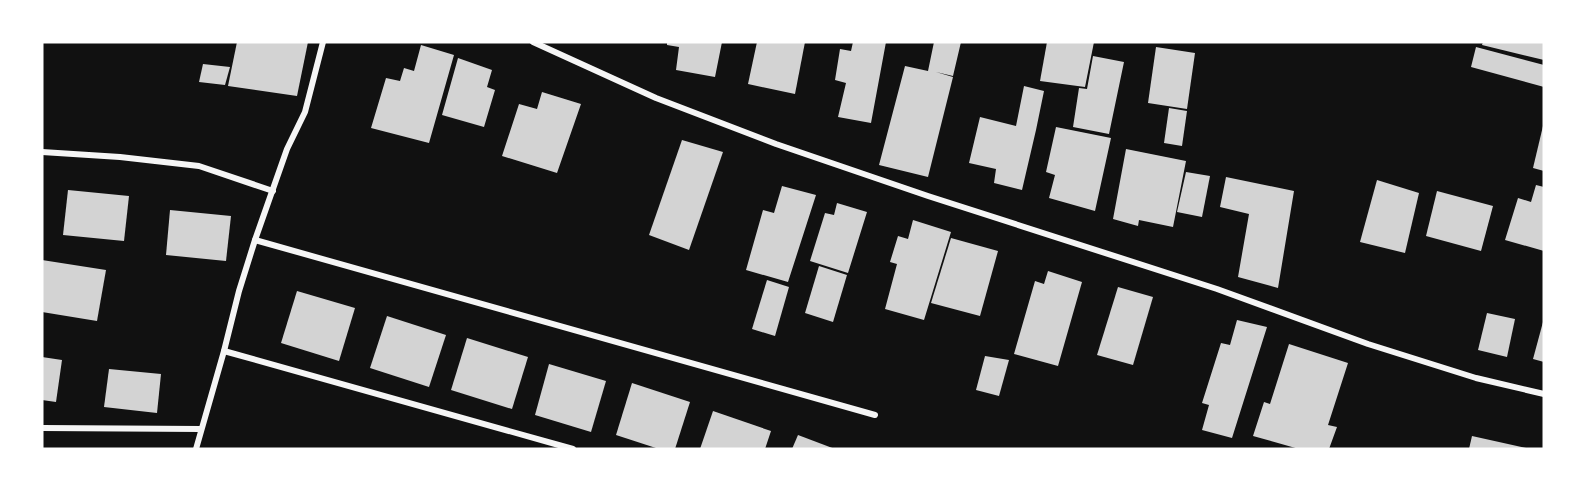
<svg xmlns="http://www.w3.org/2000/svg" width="1586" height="491" font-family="'Titillium Web',sans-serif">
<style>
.building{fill:#d3d3d3}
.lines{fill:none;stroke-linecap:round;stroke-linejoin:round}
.minor{stroke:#f5f5f5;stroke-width:6}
</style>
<rect width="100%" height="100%" fill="#111"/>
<!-- building -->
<g class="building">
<path d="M237,42H308L297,96L228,86Z"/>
<path d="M667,42H722L715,77L676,70L679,47L667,45Z"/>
<path d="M757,42H805L795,94L748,84Z"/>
<path d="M853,42H886L871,123L838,117L846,83L835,80L840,49L851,51Z"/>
<path d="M934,42H961L953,76L936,72L953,77L928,177L879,165L905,66L928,71Z"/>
<path d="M1047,42H1094L1085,87L1040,81Z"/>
<path d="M1483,42H1544V60L1482,45Z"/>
<path d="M421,45L454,55L429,143L371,128L386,78L400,81L404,68L414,71Z"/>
<path d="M1156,47L1195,53L1187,109L1148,103Z"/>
<path d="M1476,47L1544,65V87L1471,67Z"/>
<path d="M1093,56L1124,62L1109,134L1073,127L1079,88L1087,89Z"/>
<path d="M458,58L492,70L487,87L495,90L484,127L442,115Z"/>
<path d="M203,64L230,67L225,85L199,82Z"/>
<path d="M1024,86L1044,91L1036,130L1022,190L994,183L996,169L969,163L980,117L1016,126Z"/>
<path d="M542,92L581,104L557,173L502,156L519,104L537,109Z"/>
<path d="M1169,108L1187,111L1182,146L1164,143Z"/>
<path d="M1543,126H1544V171L1533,168Z"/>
<path d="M1056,127L1111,138L1095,211L1049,198L1055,175L1046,172Z"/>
<path d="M682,140L723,152L689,250L649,235Z"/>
<path d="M1126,149L1186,161L1173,227L1139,220L1138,226L1113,219Z"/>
<path d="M1186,172L1210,176L1202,217L1177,212Z"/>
<path d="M1226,177L1294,191L1278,288L1238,277L1249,214L1220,207Z"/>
<path d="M1377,180L1419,193L1405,253L1360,242Z"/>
<path d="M1536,185L1544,187V251L1505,240L1518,198L1531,202Z"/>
<path d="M782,186L816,195L788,282L746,270L763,210L774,213Z"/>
<path d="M68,190L129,196L124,241L63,235Z"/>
<path d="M1437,191L1493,206L1481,251L1426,236Z"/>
<path d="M837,203L867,212L848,273L810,261L825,213L834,215Z"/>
<path d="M170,210L231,216L226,261L166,255Z"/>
<path d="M913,220L951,232L924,320L885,309L897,264L890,262L898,236L908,239Z"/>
<path d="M951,238L998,251L980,316L931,303Z"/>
<path d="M42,260L106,270L97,321L42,312Z"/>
<path d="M819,266L847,275L833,322L805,313Z"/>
<path d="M1048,271L1082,282L1058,366L1014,354L1035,281L1044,284Z"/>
<path d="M767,280L789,287L775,336L752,329Z"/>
<path d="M1118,287L1153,297L1133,365L1097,355Z"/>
<path d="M297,291L355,308L339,361L281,343Z"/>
<path d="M1487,313L1515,319L1507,357L1478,350Z"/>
<path d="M387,316L446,335L429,387L370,368Z"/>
<path d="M1237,320L1267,327L1232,438L1202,430L1209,405L1202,403L1221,343L1230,345Z"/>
<path d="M1543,322L1544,323V362L1533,359Z"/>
<path d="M467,338L528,357L512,409L451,390Z"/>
<path d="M1289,344L1348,363L1328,425L1337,427L1329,449H1299L1253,436L1264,402L1270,404Z"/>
<path d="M985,356L1009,360L999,396L976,390Z"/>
<path d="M42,357L62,360L56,402L42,400Z"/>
<path d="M549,364L606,381L591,432L535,415Z"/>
<path d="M109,369L161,374L157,413L104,407Z"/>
<path d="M632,383L690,402L675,449H659L616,435Z"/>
<path d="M713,411L771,431L765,449H700Z"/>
<path d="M798,435L835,449H792Z"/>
<path d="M1472,436L1526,448V449H1469Z"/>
</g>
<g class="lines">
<!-- minor -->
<g class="minor">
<path d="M533,42L656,98L776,144L928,196L1217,289L1368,344L1476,378L1544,394"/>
<path d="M42,152L120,157L199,166L273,191"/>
<path d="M255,240L875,415"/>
<path d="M224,351L573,449"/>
<path d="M42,428L201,429"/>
<path d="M196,449L224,351L239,291L255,240L287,149L305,112L323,42"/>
</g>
</g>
<!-- border -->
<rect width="1586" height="491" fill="none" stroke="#ffffff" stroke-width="87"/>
</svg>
